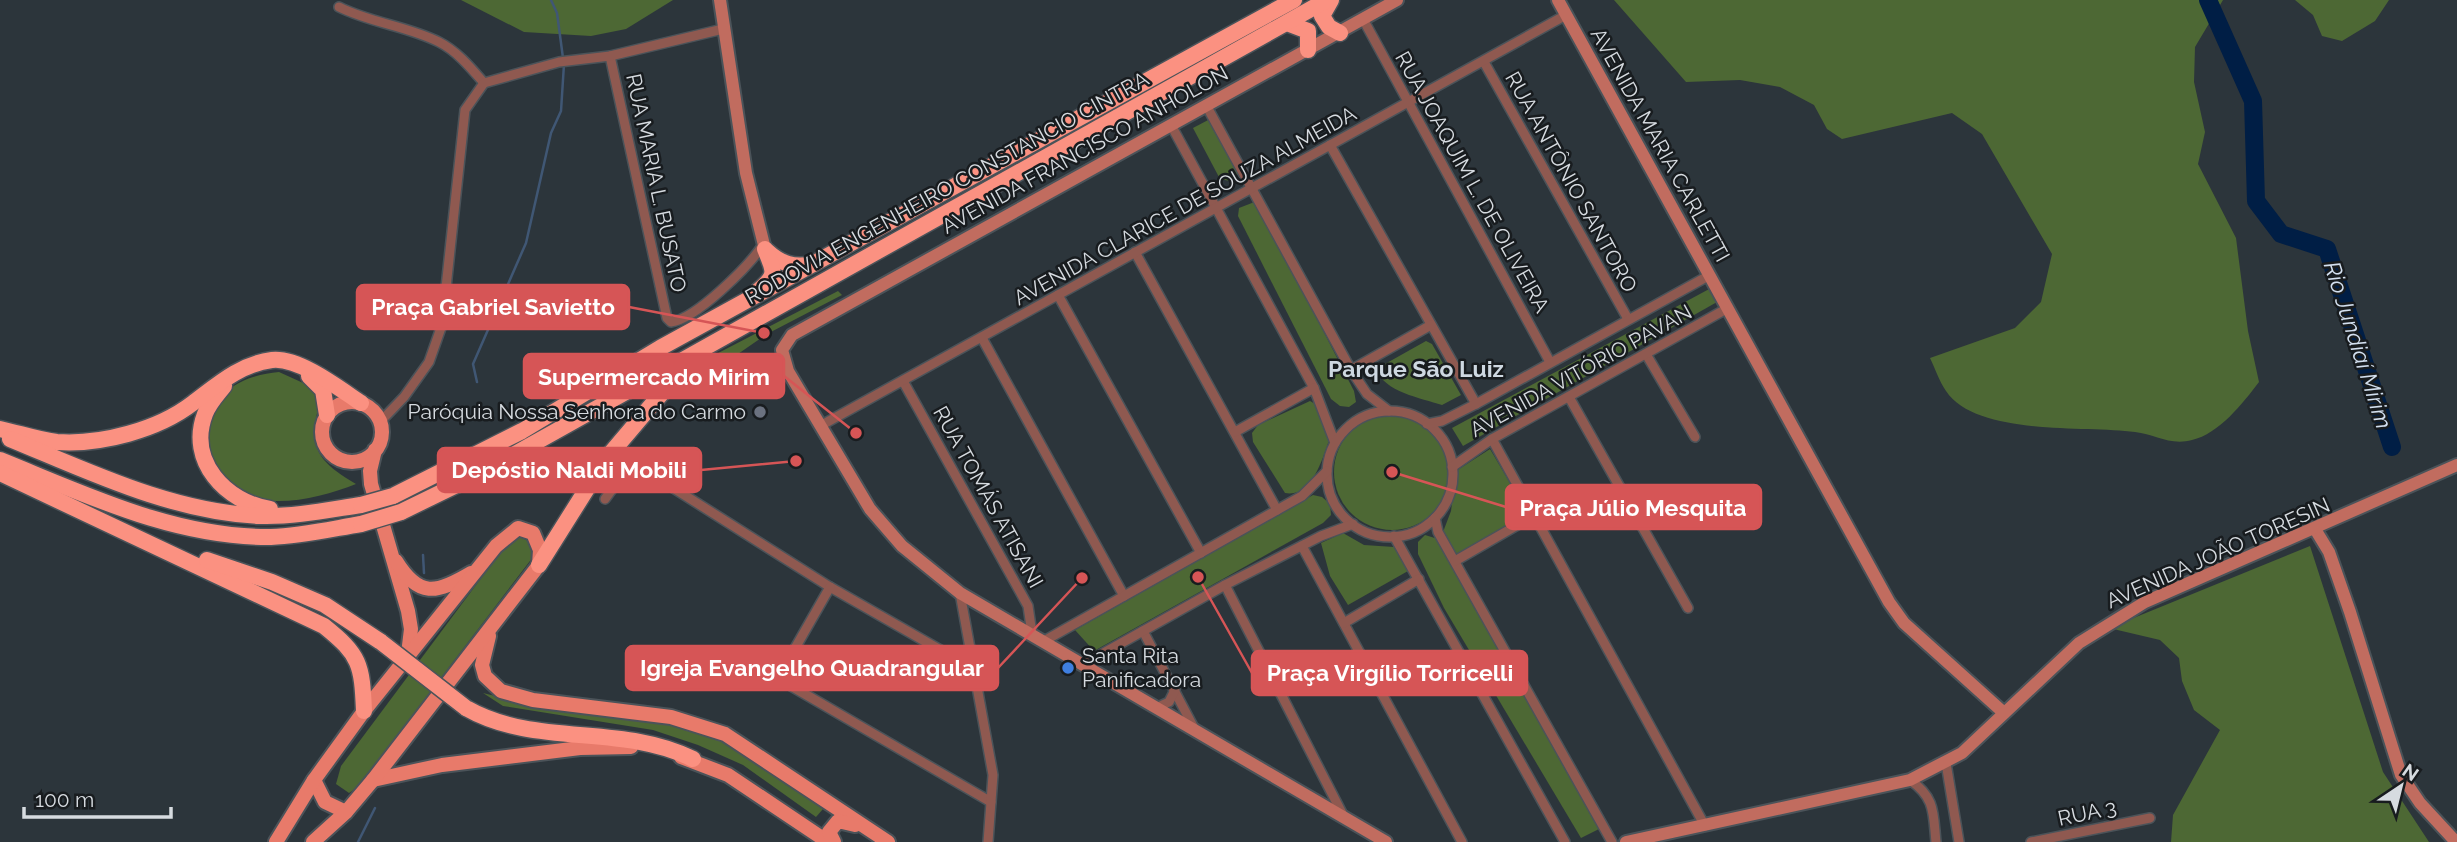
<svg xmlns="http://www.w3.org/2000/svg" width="2457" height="842" font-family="Raleway,sans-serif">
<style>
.green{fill:#4d6834}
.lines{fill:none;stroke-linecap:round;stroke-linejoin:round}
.stream{stroke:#405774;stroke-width:2.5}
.river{stroke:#001e45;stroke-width:18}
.street-casing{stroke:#4b5359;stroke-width:12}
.secondary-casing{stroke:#4b5359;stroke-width:16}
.primary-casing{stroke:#4b5359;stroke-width:18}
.highway-casing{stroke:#4b5359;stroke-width:19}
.street{stroke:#8f5950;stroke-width:9}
.secondary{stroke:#c16c5f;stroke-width:12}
.primary{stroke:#e87a6a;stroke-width:14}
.highway{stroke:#fb9181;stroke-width:16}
.highway-bridge-casing{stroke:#4b5359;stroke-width:19;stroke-linecap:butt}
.highway-bridge{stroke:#fb9181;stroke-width:16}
.worship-dot{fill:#6b7280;stroke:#181c1f;stroke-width:2.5}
.shop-dot{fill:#3f7fe0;stroke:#181c1f;stroke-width:2.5}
.labels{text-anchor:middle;stroke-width:5;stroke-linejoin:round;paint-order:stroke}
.street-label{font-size:21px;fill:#d6dbe0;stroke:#181c1f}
.poi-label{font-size:21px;fill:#d6dbe0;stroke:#181c1f;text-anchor:end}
.water-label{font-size:23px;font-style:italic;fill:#d3e0f0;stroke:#181c1f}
.neighbourhood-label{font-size:23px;font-weight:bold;fill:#ced8e1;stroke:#181c1f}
.leader{fill:none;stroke:#d65556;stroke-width:2.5}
.callout-dot{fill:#d65556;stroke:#181c1f;stroke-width:2.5}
.callout{fill:#d65556;stroke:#d65556;stroke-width:2.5}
.callout-label{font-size:23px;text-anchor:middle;font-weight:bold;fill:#fff}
</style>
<rect width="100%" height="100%" fill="#2c353b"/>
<!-- green -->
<g class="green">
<path d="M461,0H673L626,29L591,36L524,32Z"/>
<path d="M1614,0H2223L2195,47L2194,82L2205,132L2198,164L2236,238L2248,331L2259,382C2243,403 2219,434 2192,440C2170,446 2155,434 2135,432C2086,425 1977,437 1946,391C1939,381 1935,368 1930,358L2015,328L2041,302L2052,254L1982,134L1952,113L1842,139L1827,129L1814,105L1780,87L1740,80L1686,82Z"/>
<path d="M2295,0H2389L2375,21L2342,41L2322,36L2313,15Z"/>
<path d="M1210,119L1239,173L1230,181L1220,179L1193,128Z"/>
<path d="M1257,201L1354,391L1356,402L1349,407L1340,406L1331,399L1238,216L1239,208Z"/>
<path d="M1711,288L1717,302L1463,446L1452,428Z"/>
<path d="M838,291L842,295L767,334L709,374L699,363Z"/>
<path d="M1426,341L1432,344L1461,395L1442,405C1421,398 1384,392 1376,369Z"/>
<path d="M279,372L312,387L320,401C308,446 315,460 356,484C323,497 273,510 240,493C206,475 197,414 228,390C243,378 261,374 279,372Z"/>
<path d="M1310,401L1317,405L1331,435C1323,455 1314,498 1285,493L1253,442L1252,433L1258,425Z"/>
<circle cx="1392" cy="472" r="58"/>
<path d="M1490,449L1529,515L1456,555L1443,532L1451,511L1456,471Z"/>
<path d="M1313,495L1322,497L1330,504L1331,515L1323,523L1094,651L1075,630Z"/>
<path d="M1343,533L1364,545L1394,547L1408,571L1348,605L1330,576L1321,543Z"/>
<path d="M1425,535L1438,539L1599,829L1581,838L1444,608L1418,554V542Z"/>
<path d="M519,536L533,544V557L358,787L349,793L336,784L341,766L508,542Z"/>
<path d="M2310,546L2383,772L2429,842H2171L2173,815L2220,730L2194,710L2182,681L2179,658L2160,640L2109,628Z"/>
<path d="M483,693C556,713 656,708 721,738C755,755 788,781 821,801L823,809L816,817L743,765L698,745L653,730L503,706Z"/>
</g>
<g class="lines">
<!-- stream -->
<g class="stream">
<path d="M551,0L557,13L563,58"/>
<path d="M477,382L473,364L526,243L551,133L561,111L564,64"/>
<path d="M423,555L424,573"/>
<path d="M358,842L375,808"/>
</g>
<!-- river -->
<path class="river" d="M2208,0L2253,101L2256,201L2281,234L2327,249L2392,447"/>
<!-- street casing -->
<g class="street-casing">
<g id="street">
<path d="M339,7C371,23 407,26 439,42C457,51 471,68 484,83"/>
<path d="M1363,19L1550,362"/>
<path d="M610,56L667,318L671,322C696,319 748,267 763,245"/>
<path d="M1484,62L1628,319"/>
<path d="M1206,105L1351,370L1367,394L1389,411"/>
<path d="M1171,125L1314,388L1335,443"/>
<path d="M1330,145L1476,404"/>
<path d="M1135,252L1277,510"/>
<path d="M1058,295L1201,553"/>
<path d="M982,338L1124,596"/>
<path d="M1646,354L1695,437"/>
<path d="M1351,370L1431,325"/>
<path d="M903,381L1028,606L1032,634"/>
<path d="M1569,397L1688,608"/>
<circle cx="1390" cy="474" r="63"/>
<path d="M380,422L404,397L429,362L442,325L465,110L484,83L559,62L610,56L723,29"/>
<path d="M1427,424L1442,421L1476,404L1710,275"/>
<path d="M820,426L1566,15"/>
<path d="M1235,432L1314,388"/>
<path d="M1492,439L1705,826"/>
<path d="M1452,467L1492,439L1728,308"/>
<path d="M605,499L632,462L830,587L972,668"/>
<path d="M1435,518L1438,532L1612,842"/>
<path d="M1394,536L1565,842"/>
<path d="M1302,546L1462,842"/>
<path d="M1455,561L1535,515"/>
<path d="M1225,585L1344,817"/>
<path d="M830,587L786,664L785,676L791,686L991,802"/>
<path d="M960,593L993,775L988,842"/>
<path d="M1344,623L1419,579"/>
<path d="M1143,631L1194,728"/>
<path d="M1044,641L1302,496L1327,471"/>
<path d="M1084,664L1225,585L1321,536L1353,524"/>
<path d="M1158,707L1169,702L1175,690"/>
<path d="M1946,763L1959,842"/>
<path d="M1910,780C1936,798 1933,814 1936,842"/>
<path d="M2031,842L2150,818"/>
</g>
</g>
<!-- secondary casing -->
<g class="secondary-casing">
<g id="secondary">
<path d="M720,0L746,173L765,249"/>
<path d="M1558,0L1889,602L1904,623L2004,713"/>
<path d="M2315,529L2329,552L2350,612L2401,775L2420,803L2456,842"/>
<path d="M1386,842L960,593L902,546L870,509L788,371L782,350L792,335L1397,0"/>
<path d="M1626,842L1910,780L1962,753L2079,643L2145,602L2457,465"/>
</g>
</g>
<!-- primary casing -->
<g class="primary-casing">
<g id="primary">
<circle cx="352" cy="432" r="30"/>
<path d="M375,450L370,471L371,484L408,611L411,629L408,654"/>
<path d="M396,561C419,598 436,594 471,573"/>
<path d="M489,636L482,665L485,676L501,691L533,700L671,717L725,734L888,842"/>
<path d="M681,757L728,775L828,842"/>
<path d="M314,780L325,802L346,812"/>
<path d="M373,780L442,765L580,748L631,747"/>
<path d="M276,842L314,780L364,711L496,546L518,528L533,533L540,550L539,565L373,780L346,812L313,842"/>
<path d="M834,842L829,832L838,821L855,825"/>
</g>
</g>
<!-- highway casing -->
<g class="highway-casing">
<g id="highway">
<path d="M1331,0L1322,16L1329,27L1340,33"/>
<path d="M1287,23L1308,31V50"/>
<path d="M767,251C781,264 794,268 813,264"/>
<path d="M758,291C778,274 774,272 765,249"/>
<path d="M309,376L323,390L327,415"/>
<path d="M224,386C217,395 209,403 205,414C187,461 226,502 270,509"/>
<path d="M0,429C19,433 38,440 57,442C101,445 158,430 193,403C217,385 240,364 272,360C299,357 340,389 361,403"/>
<path d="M10,439C90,472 172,512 260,516C294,517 328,510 361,505"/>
<path d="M0,460C87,495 175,538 271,537C301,536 331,529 361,524"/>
<path d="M0,473L324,626C360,655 362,664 364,711"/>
<path d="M393,496L522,431L660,348L1294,0"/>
<path d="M401,512L479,474L1327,0"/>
<path d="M207,560L272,582L325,605L381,642"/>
<path d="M539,565L605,460L661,394L697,360"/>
<path d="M466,708C536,748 622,723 693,759"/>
</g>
</g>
<!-- street -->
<use href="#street" class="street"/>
<!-- secondary -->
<use href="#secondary" class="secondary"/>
<!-- primary -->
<use href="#primary" class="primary"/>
<!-- highway -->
<use href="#highway" class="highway"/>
<!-- highway-bridge casing -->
<g class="highway-bridge-casing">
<g id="highway-bridge">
<path d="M361,505L393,496"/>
<path d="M361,524L401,512"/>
<path d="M381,642L466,708"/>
</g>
</g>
<!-- highway-bridge -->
<use href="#highway-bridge" class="highway-bridge"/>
</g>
<!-- markers -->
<circle class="worship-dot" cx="760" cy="412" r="7"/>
<circle class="shop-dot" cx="1068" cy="668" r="7"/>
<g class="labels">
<!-- street labels -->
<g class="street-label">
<text transform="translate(1660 145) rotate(61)" y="7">AVENIDA MARIA CARLETTI</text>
<text transform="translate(1085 150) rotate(-29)" y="7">AVENIDA FRANCISCO ANHOLON</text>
<text transform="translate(1472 182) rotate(61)" y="7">RUA JOAQUIM L. DE OLIVEIRA</text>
<text transform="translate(1571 182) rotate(61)" y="7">RUA ANTÔNIO SANTORO</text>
<text transform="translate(656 183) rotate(78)" y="7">RUA MARIA L. BUSATO</text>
<text transform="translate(947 188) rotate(-29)" y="7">RODOVIA ENGENHEIRO CONSTANCIO CINTRA</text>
<text transform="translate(1185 206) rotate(-29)" y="7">AVENIDA CLARICE DE SOUZA ALMEIDA</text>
<text transform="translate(1581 371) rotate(-29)" y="7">AVENIDA VITÓRIO PAVAN</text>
<text transform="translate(988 497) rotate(61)" y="7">RUA TOMÁS ATISANI</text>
<text transform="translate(2218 553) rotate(-24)" y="7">AVENIDA JOÃO TORESIN</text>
<text transform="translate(2087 813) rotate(-12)" y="7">RUA 3</text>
</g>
<!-- poi labels -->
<g class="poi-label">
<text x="746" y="419">Paróquia Nossa Senhora do Carmo</text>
<text x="1082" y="663" text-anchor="start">Santa Rita<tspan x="1082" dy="24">Panificadora</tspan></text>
</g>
<!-- water labels -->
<g class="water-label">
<text transform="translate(2358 345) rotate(72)" y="8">Rio Jundiaí Mirim</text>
</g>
<!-- neighbourhood labels -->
<g class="neighbourhood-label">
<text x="1416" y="377">Parque São Luiz</text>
</g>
</g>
<!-- callouts -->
<path class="leader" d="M764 333L629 307M856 433L784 376M796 461L701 470M1392 472L1506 507M1082 578L998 668M1198 577L1252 673"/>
<g class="callout-dot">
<circle cx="764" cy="333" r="7"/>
<circle cx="856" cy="433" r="7"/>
<circle cx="796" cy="461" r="7"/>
<circle cx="1392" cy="472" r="7"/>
<circle cx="1082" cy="578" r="7"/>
<circle cx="1198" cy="577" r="7"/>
</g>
<g class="callout">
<rect x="357" y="285" width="272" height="44" rx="7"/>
<rect x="524" y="354" width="260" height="44" rx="7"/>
<rect x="438" y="448" width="263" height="44" rx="7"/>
<rect x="1506" y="485" width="255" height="44" rx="7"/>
<rect x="626" y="646" width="372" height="44" rx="7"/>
<rect x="1252" y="651" width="275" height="44" rx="7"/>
</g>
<g class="callout-label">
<text x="493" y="315">Praça Gabriel Savietto</text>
<text x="654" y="385">Supermercado Mirim</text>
<text x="569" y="478">Depóstio Naldi Mobili</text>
<text x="1633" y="516">Praça Júlio Mesquita</text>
<text x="812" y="676">Igreja Evangelho Quadrangular</text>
<text x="1390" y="681">Praça Virgílio Torricelli</text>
</g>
<!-- north arrow -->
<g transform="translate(2401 786) rotate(35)" stroke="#181c1f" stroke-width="5" paint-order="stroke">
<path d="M0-5L12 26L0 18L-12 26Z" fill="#d6dbe0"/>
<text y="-10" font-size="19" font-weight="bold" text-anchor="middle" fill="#d6dbe0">N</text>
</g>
<!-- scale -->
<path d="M24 807v10h147v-10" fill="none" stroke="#d6dbe0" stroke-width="3.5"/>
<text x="35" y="807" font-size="21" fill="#d6dbe0" stroke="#181c1f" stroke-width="5" paint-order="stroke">100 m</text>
</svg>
